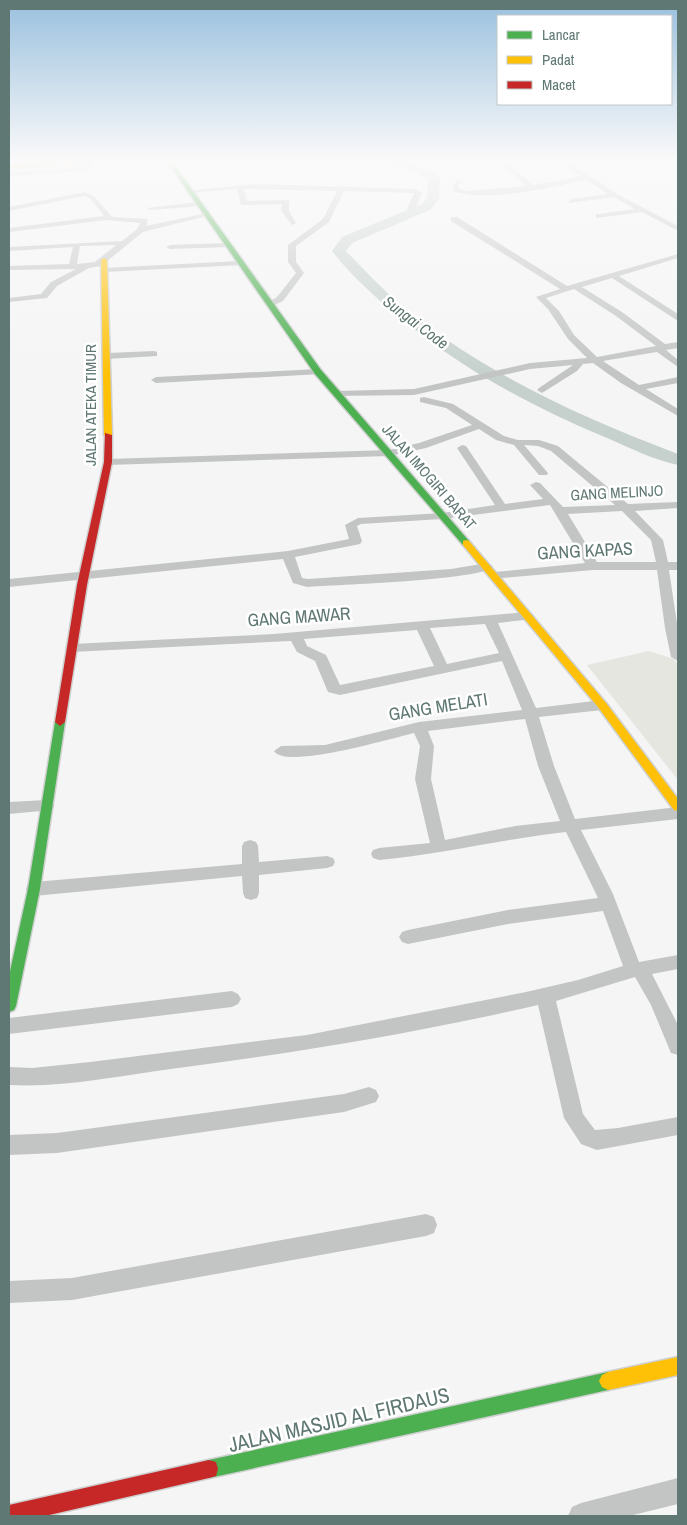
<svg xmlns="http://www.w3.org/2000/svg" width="687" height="1525" font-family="'Archivo Narrow',sans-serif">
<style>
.green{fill:#e6e6e1}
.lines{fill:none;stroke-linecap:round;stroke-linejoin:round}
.river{fill:#c6d1ce;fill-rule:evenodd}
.fast-casing{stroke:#ced0d0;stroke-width:3}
.slow-casing{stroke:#ced0d0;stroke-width:3}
.jam-casing{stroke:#ced0d0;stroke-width:3}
.street{fill:#c3c5c5;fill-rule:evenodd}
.fast{fill:#4caf50;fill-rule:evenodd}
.slow{fill:#ffc107;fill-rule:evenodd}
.jam{fill:#c62828;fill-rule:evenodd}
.labels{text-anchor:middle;stroke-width:5;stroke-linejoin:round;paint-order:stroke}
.far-street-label{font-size:15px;fill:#5f7873;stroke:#fff}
.far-water-label{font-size:16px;font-style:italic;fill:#5f7870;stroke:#fff}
.street-label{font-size:18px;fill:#5f7873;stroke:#fff}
.near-street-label{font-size:21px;fill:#5f7873;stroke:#fff}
</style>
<rect width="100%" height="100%" fill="#f6f5f5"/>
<!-- green -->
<path class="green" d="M649,651L674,659L678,665V780L587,665Z"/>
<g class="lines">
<!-- river -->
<path class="river" d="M370,160C392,160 424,159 440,178L439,199L430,210L352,243L346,251C368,274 391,298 417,318C496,379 586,419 678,454V465C654,460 630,448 607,438C527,405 451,363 386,306C367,289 347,271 332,251L342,237L422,204L427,198L428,179L417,172L375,163Z"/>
<!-- fast casing -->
<g class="fast-casing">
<g id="fast">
<path d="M36,160L50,161L9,164V162Z"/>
<path d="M166,160H171L321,370L469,541V545H463L315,374Z"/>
<path d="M60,718L65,722L40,889L16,1006L14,1010L9,1012V976L28,889L55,722Z"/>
<path d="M608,1372L614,1375L617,1381L614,1387L608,1390L209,1478L202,1476L200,1469L202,1462L209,1460Z"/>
</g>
</g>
<!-- slow casing -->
<g class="slow-casing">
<g id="slow">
<path d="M76,160H108L72,165L70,164L9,168V166Z"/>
<path d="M104,258L107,260L112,435L108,437L104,435L101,260Z"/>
<path d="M466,540L469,541L606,703L678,799V811L674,810L598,707L463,545V541Z"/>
<path d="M678,1357V1375L608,1390L602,1387L599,1381L602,1375L608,1372Z"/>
</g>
</g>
<!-- jam casing -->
<g class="jam-casing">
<g id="jam">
<path d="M105,433L112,435V462L87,585L65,722L60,726L55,722L77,585L104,462Z"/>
<path d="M209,1460L216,1462L218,1469L216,1476L209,1478L45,1516H9V1505Z"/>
</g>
</g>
<!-- street -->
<g class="street">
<path d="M497,160H504L533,185L581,176L556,160H564L617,194L678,226V231L642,212L596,218V214H599L635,209L614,197L568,203L571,199L608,194L586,180C545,188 496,202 455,192L452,186L458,180L461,182L458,186L460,189L467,191L526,186Z"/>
<path d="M657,160H669L657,164L654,162Z"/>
<path d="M89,161L92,163L93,168L86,171L9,176V172L86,167V163Z"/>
<path d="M255,184L416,189L422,193L415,210L411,212L407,210L414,193L344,191L329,222L296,246V262L304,273L283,301L270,307L266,304L277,297L296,273L288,262V245L323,219L337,191L244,189L247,201L289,200V211L296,223L292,225L281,211L282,204L241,205L237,189L188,193L185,191Z"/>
<path d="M85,192L95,197L112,217L148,219L146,226L207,213L211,215L143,232L101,266L89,268L57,286L47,298L9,302V298L41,294L51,282L76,269L9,270V266L69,264L73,247L9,251V247L122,241L137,229L140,223L107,220L9,232V228L104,216L91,199L84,196L9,211V207ZM116,245L95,262L77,264L80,246Z"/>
<path d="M198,202L201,206L151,210L147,208Z"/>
<path d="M451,217H457L567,286L678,254V258L619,276L678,314V321L612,278L582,287L622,312L665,344L678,342V348L666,350L678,360V367L657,352L603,361L639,385L678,377V383L646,389L678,409V416L621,383L593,363L583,364L577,371L542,393L537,390L539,388L573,365L530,369L414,395L334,396L332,394L337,391L414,389L530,363L587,358L568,339L548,309L536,297L560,289L451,221ZM574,289L616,316L656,346L597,357L574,335L559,311L546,298Z"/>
<path d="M227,243H230V247L170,249L166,247L170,245Z"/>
<path d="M239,261L243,263L242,265L104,272L100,270L104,268Z"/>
<path d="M154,351L157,352V356L107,359L102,356L107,353Z"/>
<path d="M318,369L323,372L321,374L156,383L151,380L156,377Z"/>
<path d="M424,397L453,404L504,436L518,440H539L558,446L628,504L678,502V508L635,511L663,540L668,562H678V570H669L678,630V661L671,657L665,628L657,570H593L491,579L489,576L495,572L585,563L550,505L442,519L361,524L357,526L362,541L360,544L295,557L302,578L308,579L451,569L487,563L493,567C482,580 333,585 307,587L293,583L283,559L9,587V579L288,551L349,539L345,525L358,518L442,513L495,505L457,448L462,445L466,446L505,504L543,499L530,485L536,482L540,483L563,507L615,505L551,451L538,446L524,445L548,473L547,475H539L514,445L496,440L479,429L426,448L389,456L108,465L103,462L108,459L389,450L419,443L472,425L446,408L420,402V398ZM622,511L651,540L656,562H597L568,514Z"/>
<path d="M528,612L534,616L533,619L498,623L536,708L602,700L609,705L602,710L539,717L554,766L575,819L678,807V819L581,830L613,894L639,962L678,955V969L652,974L678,1025V1055L671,1053L651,1005L635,977L556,1001L583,1114L595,1130L618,1128L678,1117V1135L597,1150L581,1144L564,1118L538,1005C417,1033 294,1053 171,1069C118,1076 62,1088 9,1085V1067L32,1068L90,1062L307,1035L526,992L578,980L623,966L603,911L508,924L408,944L402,942L399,937L402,932L408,930L508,910L598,898L566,832C503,839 442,854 379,860L373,858L371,854L373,850L379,848L430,843L415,779L420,746L414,733C393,738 285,770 274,751L281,746L325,745L419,722L522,710L502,661L340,695L328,692L315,661L297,652L291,641L72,652L65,648L72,644L274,634ZM485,624L499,653L447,664L430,628ZM417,630L434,666L340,685L326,655L307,646L304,639ZM525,719L538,766L560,821L515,826L445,840L431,779L434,746L428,731Z"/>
<path d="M46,800L52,802L54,806L52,810L9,814V802Z"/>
<path d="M250,840L256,842L258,846L259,862L327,856L333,858L335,862L333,866L327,868L259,875V893L257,898L251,900L245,898L243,893L242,876L34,896L28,894L26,889L28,884L34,882L242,864V846L244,842Z"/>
<path d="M232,991L238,994L241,999L238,1004L232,1007L9,1034V1018Z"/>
<path d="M369,1087L376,1090L379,1096L376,1102L344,1112L57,1153L9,1155V1135L57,1133L344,1094Z"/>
<path d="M426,1214L434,1217L437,1225L434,1233L426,1236L72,1300L9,1303V1281L72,1278Z"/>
<path d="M678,1478V1504L629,1516H568L572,1507L581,1503Z"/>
</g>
<!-- fast -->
<use href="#fast" class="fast"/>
<!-- slow -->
<use href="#slow" class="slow"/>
<!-- jam -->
<use href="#jam" class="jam"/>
</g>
<!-- sky -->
<linearGradient id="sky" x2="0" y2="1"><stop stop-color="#9ac0de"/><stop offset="0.43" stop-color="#fbfafa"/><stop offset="1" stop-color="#fbfafa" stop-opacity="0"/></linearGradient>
<rect width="687" height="374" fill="url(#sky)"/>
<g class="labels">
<!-- far-street labels -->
<g class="far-street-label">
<text transform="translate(91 405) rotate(-90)" y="5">JALAN ATEKA TIMUR</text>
<text transform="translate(429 477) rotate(49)" y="5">JALAN IMOGIRI BARAT</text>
<text transform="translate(617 493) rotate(-3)" y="5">GANG MELINJO</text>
</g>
<!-- far-water labels -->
<g class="far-water-label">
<text transform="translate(416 322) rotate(37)" y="6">Sungai Code</text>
</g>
<!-- street labels -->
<g class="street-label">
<text transform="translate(585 551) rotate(-3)" y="6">GANG KAPAS</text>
<text transform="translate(299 617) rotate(-4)" y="6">GANG MAWAR</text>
<text transform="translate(438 707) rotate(-9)" y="6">GANG MELATI</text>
</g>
<!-- near-street labels -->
<g class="near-street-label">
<text transform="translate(339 1420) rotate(-13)" y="7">JALAN MASJID AL FIRDAUS</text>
</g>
</g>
<!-- border -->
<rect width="687" height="1525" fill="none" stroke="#5f7873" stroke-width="20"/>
<!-- legend -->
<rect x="497" y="15" width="175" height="90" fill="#ffffff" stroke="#bfc9c7"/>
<rect x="507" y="31" width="25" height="8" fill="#4caf50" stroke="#bfc9c7"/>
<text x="542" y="40" font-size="15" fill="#5f7873">Lancar</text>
<rect x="507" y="56" width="25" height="8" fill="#ffc107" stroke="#bfc9c7"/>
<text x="542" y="65" font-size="15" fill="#5f7873">Padat</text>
<rect x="507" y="81" width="25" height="8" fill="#c62828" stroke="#bfc9c7"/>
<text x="542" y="90" font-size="15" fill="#5f7873">Macet</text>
</svg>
